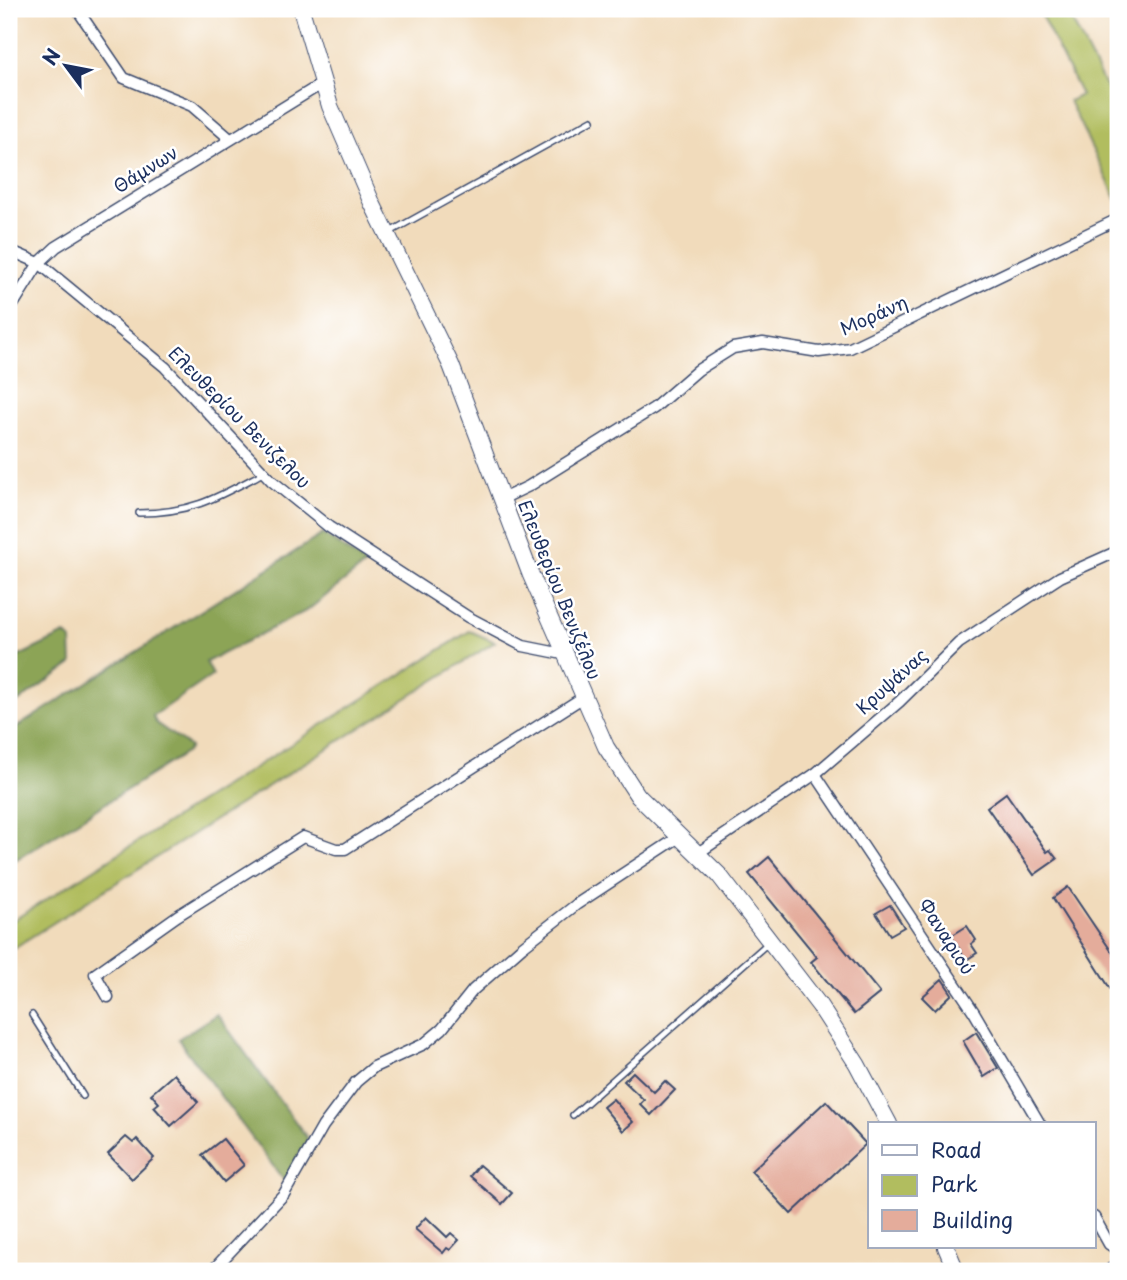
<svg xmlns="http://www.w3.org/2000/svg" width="1127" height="1280" font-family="'Playpen Sans',sans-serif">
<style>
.green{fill:#b1bd5f;stroke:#66765e;stroke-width:2}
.forest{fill:#8ca456;stroke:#546a5a;stroke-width:2}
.building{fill:#e4ac9b}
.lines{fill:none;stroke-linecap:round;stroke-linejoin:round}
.lane-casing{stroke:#3b496c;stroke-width:8}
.street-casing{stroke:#3b496c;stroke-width:13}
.secondary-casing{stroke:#3b496c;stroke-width:18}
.lane{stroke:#fff;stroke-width:5}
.street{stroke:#fff;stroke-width:10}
.secondary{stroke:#fff;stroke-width:16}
.labels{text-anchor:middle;stroke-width:5;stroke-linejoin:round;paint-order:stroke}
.street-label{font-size:18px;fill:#1b2f5e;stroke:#fff}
</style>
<rect width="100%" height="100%" fill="#fff"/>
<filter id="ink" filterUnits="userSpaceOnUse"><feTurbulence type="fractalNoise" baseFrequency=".0143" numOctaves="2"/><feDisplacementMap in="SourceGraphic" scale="14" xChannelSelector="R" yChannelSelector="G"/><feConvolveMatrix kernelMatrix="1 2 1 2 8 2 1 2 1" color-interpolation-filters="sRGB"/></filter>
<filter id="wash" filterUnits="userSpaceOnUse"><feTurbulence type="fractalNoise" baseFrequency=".00686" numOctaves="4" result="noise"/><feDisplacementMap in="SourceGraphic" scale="28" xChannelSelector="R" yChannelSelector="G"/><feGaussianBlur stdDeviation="1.57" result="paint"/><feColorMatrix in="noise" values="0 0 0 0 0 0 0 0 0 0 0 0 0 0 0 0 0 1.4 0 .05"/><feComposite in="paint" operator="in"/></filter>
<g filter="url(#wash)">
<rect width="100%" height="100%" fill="#f1dbbb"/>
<!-- green -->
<g class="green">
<path d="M1038,9H1066L1118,111V202L1069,101L1081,95Z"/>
<path d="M470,631L495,642L9,951V923Z"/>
</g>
<!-- forest -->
<g class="forest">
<path d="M323,534L366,564L308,610L206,662L213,675L153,716L156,723L190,747L187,752L9,864V732Z"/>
<path d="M65,634L71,640L72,664L9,708V661Z"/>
<path d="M217,1014L308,1139L285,1182L178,1039Z"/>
</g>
<g id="blocks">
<!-- building -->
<g class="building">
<path d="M1006,793L1047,852L1050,850L1057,859L1034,875L987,807Z"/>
<path d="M769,857L880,993L854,1014L811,962L817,957L749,874Z"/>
<path d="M1068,887L1118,961V1001L1053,898Z"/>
<path d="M890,905L904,927L890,935L876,913Z"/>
<path d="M967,926L976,940L971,944L977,953L966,960L951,936Z"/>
<path d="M942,979L952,994L935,1010L922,997Z"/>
<path d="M976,1032L998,1068L984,1077L963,1041Z"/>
<path d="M633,1072L654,1092L665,1081L675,1090L651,1115L640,1104L644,1100L624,1081Z"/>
<path d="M174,1074L198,1102L171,1126L154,1107L159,1103L151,1094Z"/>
<path d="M613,1099L633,1122L623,1131L603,1107Z"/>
<path d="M826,1101L866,1144L791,1214L751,1171Z"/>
<path d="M126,1137L133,1143L137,1139L154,1158L132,1179L108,1154Z"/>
<path d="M223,1139L244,1165L224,1182L202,1155Z"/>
<path d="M479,1165L512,1193L502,1204L470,1176Z"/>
<path d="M426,1217L447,1237L451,1233L459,1240L450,1250L447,1248L443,1253L415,1229Z"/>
</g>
</g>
</g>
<g filter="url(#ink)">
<use href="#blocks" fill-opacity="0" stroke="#3b496c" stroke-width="2"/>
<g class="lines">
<!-- lane casing -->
<g class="lane-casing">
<g id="lane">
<path d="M390,232L592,120"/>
<path d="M139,513C193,513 218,497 263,473"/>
<path d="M32,1015L83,1096"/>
<path d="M573,1115L768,943"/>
</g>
</g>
<!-- street casing -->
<g class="street-casing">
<g id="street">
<path d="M77,9L124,78L192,106L229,138"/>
<path d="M9,250L39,263L165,367L272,481L329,527L468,617L523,646L563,654"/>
<path d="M9,311L39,263L56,247L323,83"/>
<path d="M502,499L529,486L654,408L698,370L733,348L763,343L819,352L850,348L1118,219"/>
<path d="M815,774L974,1012L1040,1124"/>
<path d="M698,853L815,774L899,702L959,643L1060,577L1118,551"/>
<path d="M108,997L95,974L177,916L303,837L336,849H345L582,698"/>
<path d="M1094,1217L1109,1244L1118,1250"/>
<path d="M212,1271L284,1194L323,1126L356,1082L374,1067L424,1044L442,1029L473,990L522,947L577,904L679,837"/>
<path d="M1109,1271L1118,1261"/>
</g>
</g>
<!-- secondary casing -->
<g class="secondary-casing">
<g id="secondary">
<path d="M301,9L330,106L372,203L451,365L530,573L606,747L638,796L719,875L819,1005L857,1064L889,1124"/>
<path d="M946,1247L956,1271"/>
</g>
</g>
<!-- lane -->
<use href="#lane" class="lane"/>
<!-- street -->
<use href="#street" class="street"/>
<!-- secondary -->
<use href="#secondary" class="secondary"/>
</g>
</g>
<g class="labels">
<!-- street labels -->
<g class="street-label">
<text transform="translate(146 170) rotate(-32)" y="6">Θάμνων</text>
<text transform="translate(874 316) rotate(-24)" y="6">Μοράνη</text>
<text transform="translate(239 418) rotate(45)" y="6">Ελευθερίου Βενιζελου</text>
<text transform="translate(559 590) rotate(68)" y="6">Ελευθερίου Βενιζέλου</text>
<text transform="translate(892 682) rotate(-42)" y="6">Κρυψάνας</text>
<text transform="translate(946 937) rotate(57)" y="6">Φαναριού</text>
</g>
</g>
<!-- margin -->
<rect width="1127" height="1280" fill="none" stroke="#fff" stroke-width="35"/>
<!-- legend -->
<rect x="868" y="1122" width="228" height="126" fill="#ffffff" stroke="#a4acbf" stroke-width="2"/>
<rect x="882" y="1145" width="35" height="10" fill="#ffffff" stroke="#a4acbf" stroke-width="2"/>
<text x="931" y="1158" font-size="21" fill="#1b2f5e">Road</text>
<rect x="882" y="1175" width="35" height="21" fill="#b1bd5f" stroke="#a4acbf" stroke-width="2"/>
<text x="931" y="1192" font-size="21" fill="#1b2f5e">Park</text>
<rect x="882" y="1210" width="35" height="21" fill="#e4ac9b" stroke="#a4acbf" stroke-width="2"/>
<text x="931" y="1228" font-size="21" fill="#1b2f5e">Building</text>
<!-- north arrow -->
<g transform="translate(66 66) rotate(302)" stroke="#ffffff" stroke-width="5" paint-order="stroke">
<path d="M0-5L12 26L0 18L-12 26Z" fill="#1b2f5e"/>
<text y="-10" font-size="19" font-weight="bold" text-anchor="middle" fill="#1b2f5e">N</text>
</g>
</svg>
